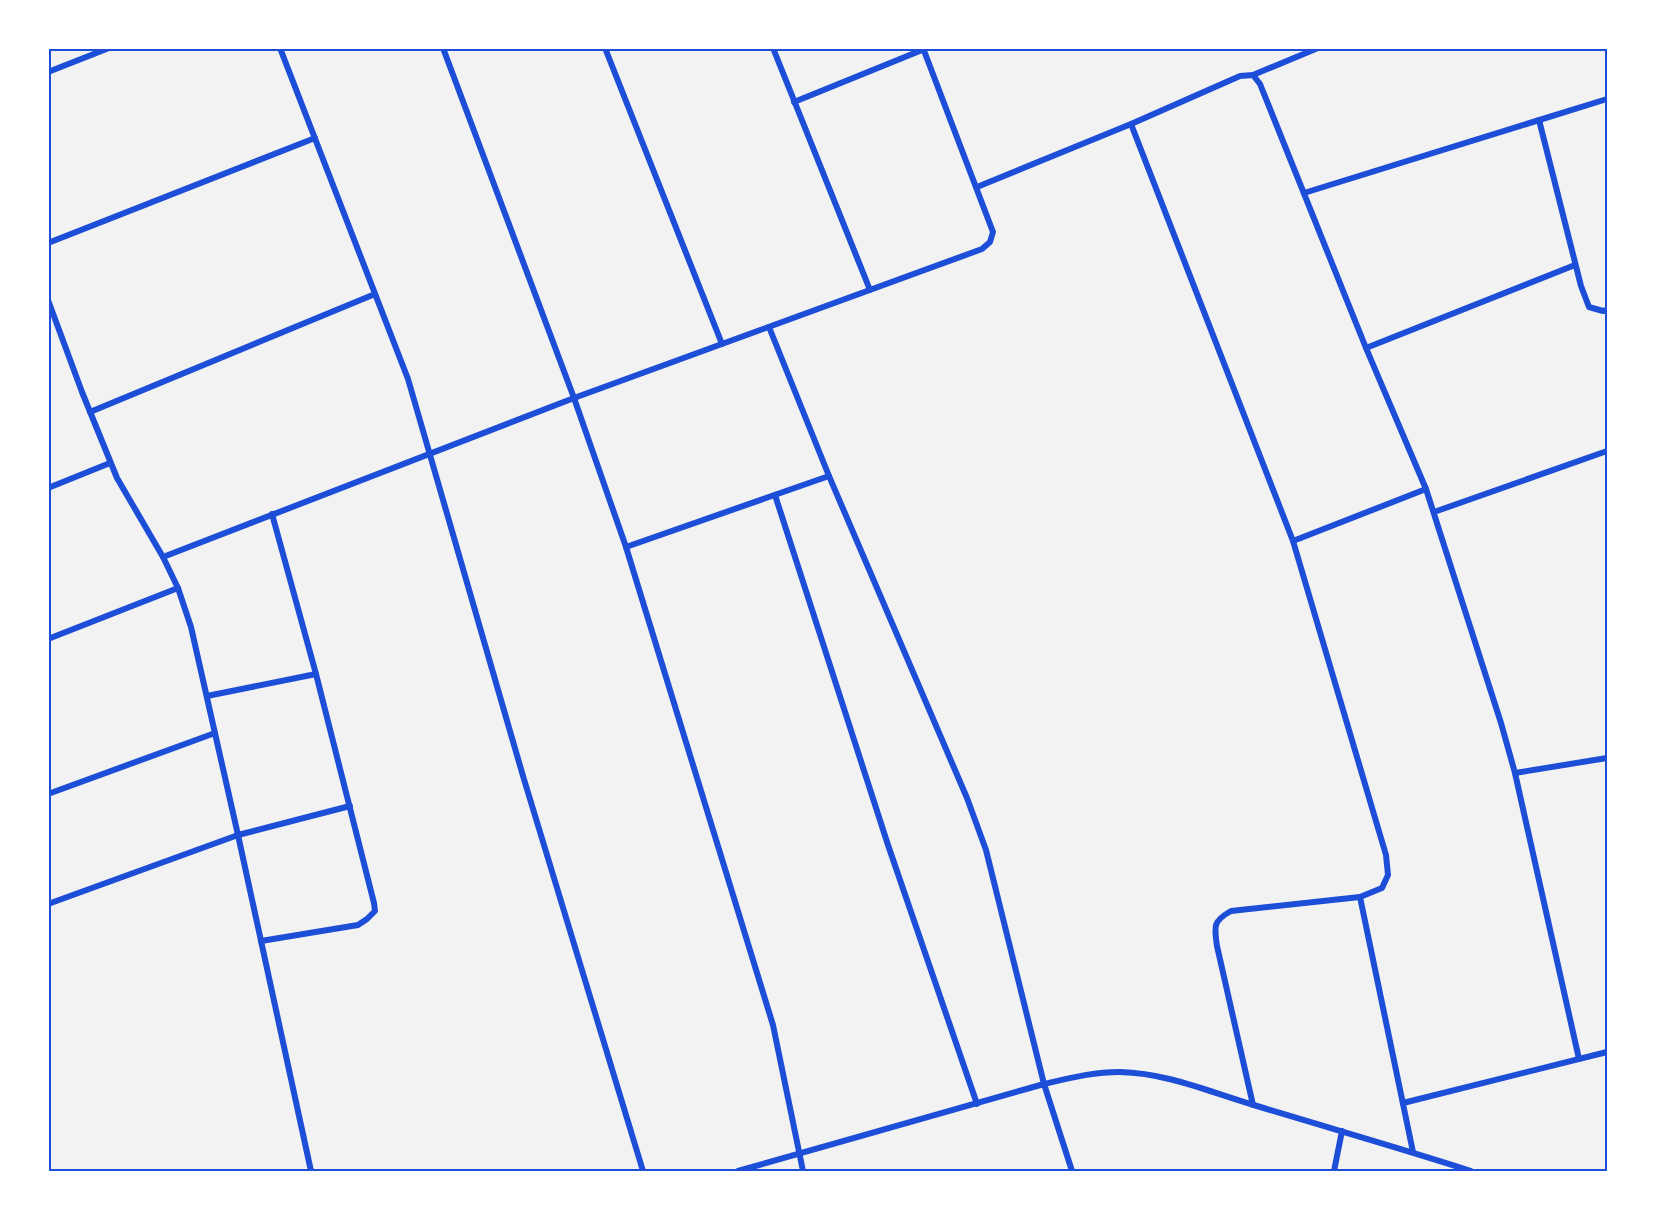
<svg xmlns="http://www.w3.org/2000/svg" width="1655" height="1219" font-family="'Alegreya Sans',sans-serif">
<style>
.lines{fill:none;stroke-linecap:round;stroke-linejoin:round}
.minor{stroke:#1d4ed8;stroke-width:6}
.neatline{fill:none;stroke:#1d4ed8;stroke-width:2}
</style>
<rect width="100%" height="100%" fill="#f2f2f2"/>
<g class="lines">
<!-- minor -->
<g class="minor">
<path d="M280,48L408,379L523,776L643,1171"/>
<path d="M443,48L574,398L626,547L773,1025L803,1171"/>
<path d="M605,48L722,344"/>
<path d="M773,48L870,290"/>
<path d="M48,72L109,48"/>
<path d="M1253,75L1318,48"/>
<path d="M794,102L927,48"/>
<path d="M1539,120L1581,286L1589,307L1603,311L1607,310"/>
<path d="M1131,124L1293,541L1386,855L1388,875L1382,888L1360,897L1231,911C1213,921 1214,926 1217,946L1253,1105"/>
<path d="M977,187L1131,124L1240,76L1253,75L1260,84L1366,348L1426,489L1501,723L1515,773L1579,1059"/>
<path d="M1304,193L1607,99"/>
<path d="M48,243L315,138"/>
<path d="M48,300L82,392L117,478L163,557L178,588L191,627L238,835L311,1171"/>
<path d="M769,327L829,476L967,798L986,850L1044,1084L1072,1171"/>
<path d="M1366,348L1575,265"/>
<path d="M90,412L375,294"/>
<path d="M48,488L110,463"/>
<path d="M775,495L888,845L977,1104"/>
<path d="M1434,512L1607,451"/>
<path d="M1293,541L1426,489"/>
<path d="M626,547L829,476"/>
<path d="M163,557L574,398L982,249L990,242L993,232L923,48"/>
<path d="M48,639L178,588"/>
<path d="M207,696L316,674"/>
<path d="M1515,773L1607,758"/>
<path d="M48,794L215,733"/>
<path d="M1360,897L1413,1152"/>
<path d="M48,904L238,835L350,806"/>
<path d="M261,941L358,925L367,919L375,911L374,903L316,674L272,514"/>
<path d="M1403,1103L1607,1052"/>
<path d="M738,1171L1044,1084C1070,1078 1093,1072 1120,1072C1168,1073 1212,1093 1257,1106C1329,1128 1400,1148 1471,1171"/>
<path d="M1334,1171L1342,1131"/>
</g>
</g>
<!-- border -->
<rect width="1655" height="1219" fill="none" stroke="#ffffff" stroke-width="99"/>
<rect x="50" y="50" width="1556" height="1120" class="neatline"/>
</svg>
